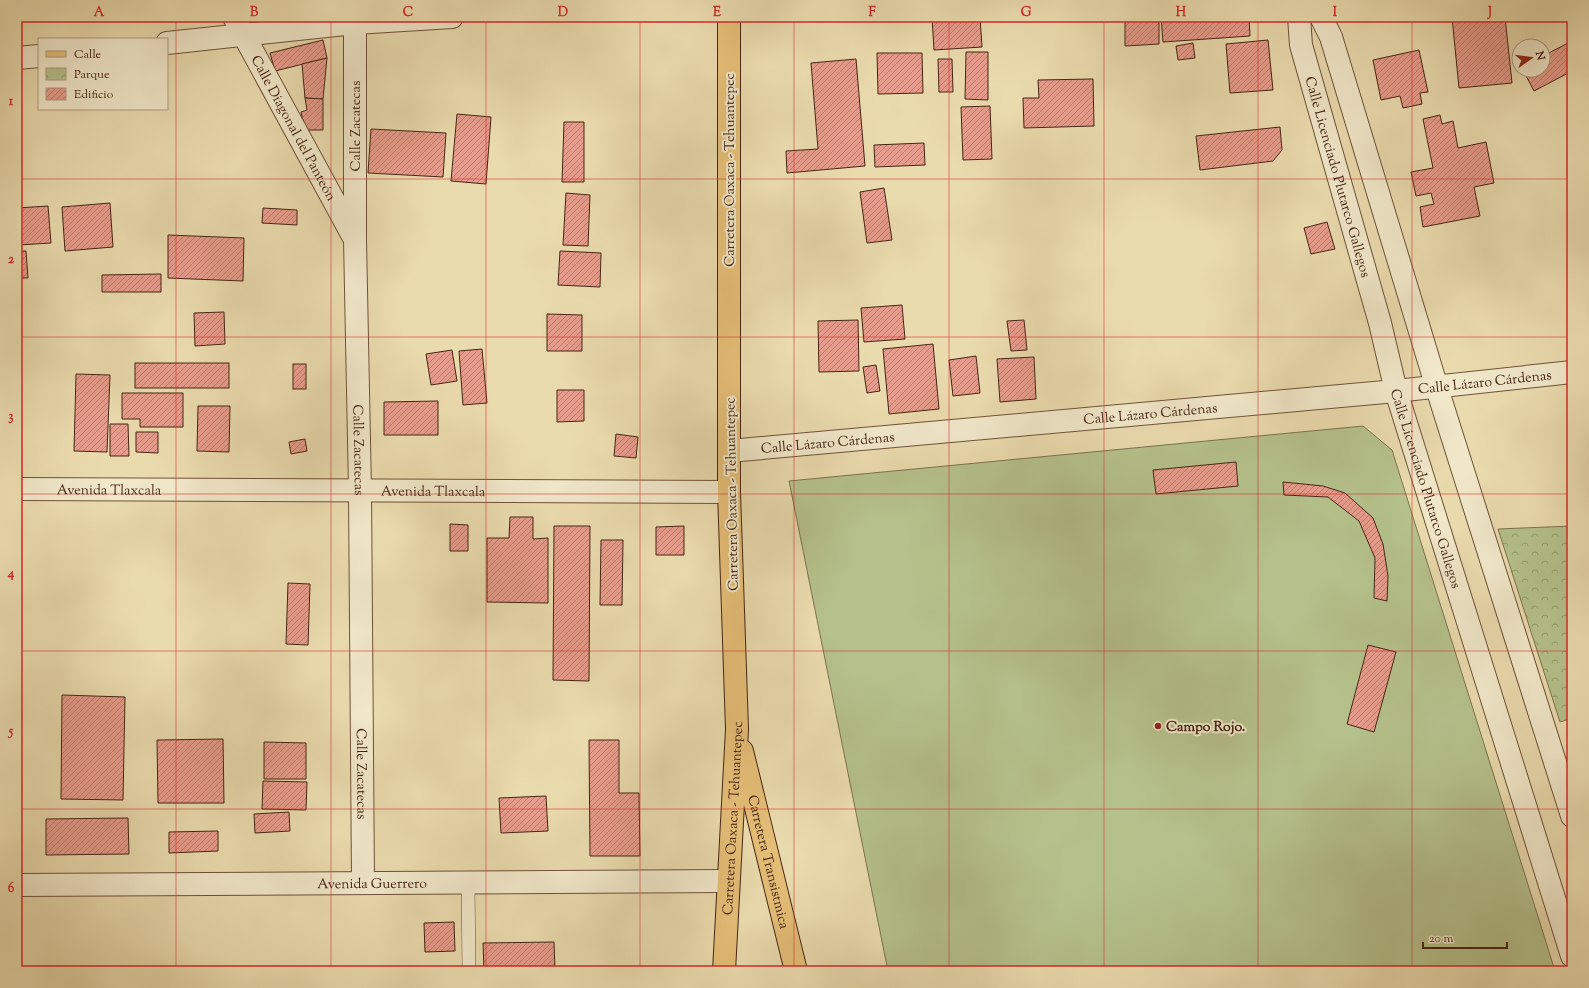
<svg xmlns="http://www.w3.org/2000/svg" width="1589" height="988" font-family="'Sorts Mill Goudy',serif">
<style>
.park{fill:url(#park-crowns);stroke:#7e7250}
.pitch{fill:#b5c18c;stroke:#7e7250}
.building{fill:url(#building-hatch);stroke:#462413}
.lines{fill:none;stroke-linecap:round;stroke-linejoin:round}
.service-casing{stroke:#6f523a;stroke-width:14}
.minor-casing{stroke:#6f523a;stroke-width:24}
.primary-casing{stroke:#462413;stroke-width:24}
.service{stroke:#f1e8ca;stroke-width:13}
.minor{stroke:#f1e8ca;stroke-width:22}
.primary{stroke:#e5be77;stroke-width:22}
.grid{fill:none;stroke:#d62828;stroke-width:1;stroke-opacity:0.55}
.poi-dot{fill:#8f2418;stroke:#f1e8ca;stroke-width:1.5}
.labels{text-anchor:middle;stroke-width:4;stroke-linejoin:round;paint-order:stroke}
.street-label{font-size:14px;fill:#462413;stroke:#f1e8ca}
.poi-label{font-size:14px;font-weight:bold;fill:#462413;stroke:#f1e8ca;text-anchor:start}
.neatline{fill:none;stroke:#d62828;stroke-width:1.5}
.grid-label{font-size:13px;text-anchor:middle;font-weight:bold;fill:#d62828}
</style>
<defs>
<pattern id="park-crowns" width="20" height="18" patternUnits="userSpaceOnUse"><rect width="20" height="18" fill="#b5c18c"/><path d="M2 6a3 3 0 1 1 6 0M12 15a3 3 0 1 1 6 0" fill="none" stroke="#959d71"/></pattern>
<pattern id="building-hatch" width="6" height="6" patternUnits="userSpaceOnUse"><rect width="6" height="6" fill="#e69c8c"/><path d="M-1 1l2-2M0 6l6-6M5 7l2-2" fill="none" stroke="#bc7f71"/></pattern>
</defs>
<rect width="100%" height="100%" fill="#eadbae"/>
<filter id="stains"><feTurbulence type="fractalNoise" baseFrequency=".005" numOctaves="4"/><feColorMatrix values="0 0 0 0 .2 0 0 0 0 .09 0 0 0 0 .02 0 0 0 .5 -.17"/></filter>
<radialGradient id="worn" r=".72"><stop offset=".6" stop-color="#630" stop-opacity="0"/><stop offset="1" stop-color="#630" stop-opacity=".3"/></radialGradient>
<!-- park -->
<path class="park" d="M1572,526V718L1560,722L1498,529Z"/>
<!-- pitch -->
<path class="pitch" d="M1363,426L1392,450L1555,971H888L789,481Z"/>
<!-- building -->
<g class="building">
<path d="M932,17H980L982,47L934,50Z"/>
<path d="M1125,17H1159V44L1125,46Z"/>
<path d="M1161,17H1249L1250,36L1163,42Z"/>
<path d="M1452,17H1505L1512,83L1459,88Z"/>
<path d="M323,40L327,58L275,71L270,53Z"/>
<path d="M1268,40L1273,90L1230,93L1226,44Z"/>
<path d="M1570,42L1572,46V71L1534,91L1523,70H1543V56Z"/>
<path d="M1193,43L1195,58L1178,60L1176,46Z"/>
<path d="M1419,50L1428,92L1420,93L1422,104L1403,108L1400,96L1381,100L1373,60Z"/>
<path d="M966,52H988V100L965,99Z"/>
<path d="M877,53H922L923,93L878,94Z"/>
<path d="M327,58L323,99L305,98L302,64Z"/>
<path d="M856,59L865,166L787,173L786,151L818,149L811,63Z"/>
<path d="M938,59H952L953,92H939Z"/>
<path d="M1093,79L1094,126L1024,128L1023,98H1039L1038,80Z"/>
<path d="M305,98L323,99V130H305L301,112L307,110Z"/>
<path d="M990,106L992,159L963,160L961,107Z"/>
<path d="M457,114L491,117L486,184L451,181Z"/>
<path d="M1440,115L1442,124L1453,121L1458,148L1486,142L1494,183L1474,187L1480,216L1423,227L1420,207L1434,204L1431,193L1416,196L1411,172L1433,168L1423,119Z"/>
<path d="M564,122H584V182H562Z"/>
<path d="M1280,127L1282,150L1273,161L1200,170L1196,136Z"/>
<path d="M371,129L446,133L443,177L368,173Z"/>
<path d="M924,143L925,165L875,167L874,145Z"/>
<path d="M884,188L892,240L867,243L860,192Z"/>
<path d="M566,193L590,195L588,246L563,245Z"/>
<path d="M110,203L113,247L65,251L62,207Z"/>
<path d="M48,206L51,243L19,245L17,208Z"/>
<path d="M263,208L297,210V225L262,223Z"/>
<path d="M1327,222L1335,249L1311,254L1304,228Z"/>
<path d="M168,235L244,238L243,281L168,278Z"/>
<path d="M17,251H26L28,278H17Z"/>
<path d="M560,251L601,253L600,287L558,285Z"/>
<path d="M161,274V292H102V275Z"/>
<path d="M902,305L905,339L864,342L861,308Z"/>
<path d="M224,312L225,344L195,346L194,313Z"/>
<path d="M547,314L582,315V351H547Z"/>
<path d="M858,320L859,371L819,372L818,321Z"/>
<path d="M1024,320L1027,350L1011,351L1007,321Z"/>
<path d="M933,344L939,409L889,414L883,349Z"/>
<path d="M482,349L487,403L463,405L459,351Z"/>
<path d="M452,350L457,381L431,385L426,354Z"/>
<path d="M976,356L980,393L953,396L949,360Z"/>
<path d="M1034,357L1036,399L1000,402L997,359Z"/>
<rect x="135" y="363" width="94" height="25"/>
<rect x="293" y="364" width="13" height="25"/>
<path d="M876,365L880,391L867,393L863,367Z"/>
<path d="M76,374L110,375L107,452L74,451Z"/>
<path d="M557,390H584V421L557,422Z"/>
<path d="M122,393H183V427H140V419H122Z"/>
<path d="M438,401V435H384V402Z"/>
<path d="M198,406H230L229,452L197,451Z"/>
<path d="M110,424H128L129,456H110Z"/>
<path d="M136,432H158V453L136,452Z"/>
<path d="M616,434L638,437L636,458L614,456Z"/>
<path d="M305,439L307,451L291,454L289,442Z"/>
<path d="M1236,462L1238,486L1156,494L1153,470Z"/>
<path d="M1283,482L1323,486L1345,493L1373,518L1383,544L1388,576L1387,601L1374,598L1375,558L1359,521L1328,497L1284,495Z"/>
<path d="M510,517H533V539L548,538V603L487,602V538H509Z"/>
<path d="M450,524L468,525V551H450Z"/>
<path d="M554,526H590L589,681L553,680Z"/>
<path d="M684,526V555H656V527Z"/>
<path d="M601,540H623L622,605H600Z"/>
<path d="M288,583L310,584L308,645L286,644Z"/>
<path d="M1368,645L1396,652L1374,732L1347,724Z"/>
<path d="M62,695L125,697L123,800L61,799Z"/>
<path d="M223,739L224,803H158L157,740Z"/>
<path d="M589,740H619V793H639L640,856H590Z"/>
<path d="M264,742L306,743V779H264Z"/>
<path d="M263,781L307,782L306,810L262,809Z"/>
<path d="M546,796L548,831L501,833L499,798Z"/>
<path d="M289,812L290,831L255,833L254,814Z"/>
<path d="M128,818L129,854L46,855V819Z"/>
<path d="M218,831V851L169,853V832Z"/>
<path d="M454,922L455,951L425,952L424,923Z"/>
<path d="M554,942L555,971H484L483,943Z"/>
</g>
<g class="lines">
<!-- service casing -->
<g class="service-casing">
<path id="service" d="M468,883L469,971"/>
</g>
<!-- minor casing -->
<g class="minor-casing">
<g id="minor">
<path id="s1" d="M234,17L353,236"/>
<path id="s2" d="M355,17V239L360,491L363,883"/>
<path id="s3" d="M1299,17L1301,45L1380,323L1396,391L1572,956"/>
<path d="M1321,17L1331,37L1441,401L1572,816"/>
<path d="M167,43L355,23L452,17"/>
<path d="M17,58L39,56"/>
<path id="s4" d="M729,451L1396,391L1572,372"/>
<path id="s5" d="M17,489L729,492"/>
<path id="s6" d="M17,885L728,881"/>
</g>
</g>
<!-- primary casing -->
<g class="primary-casing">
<g id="primary">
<path id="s7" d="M742,751L796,971"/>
<path id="s8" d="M724,971L737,729L729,492V17"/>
</g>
</g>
<!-- service -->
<use href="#service" class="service"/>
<!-- minor -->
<use href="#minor" class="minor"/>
<!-- primary -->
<use href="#primary" class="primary"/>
</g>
<!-- grid -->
<path class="grid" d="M176,17V971M331,17V971M486,17V971M640,17V971M794,17V971M949,17V971M1104,17V971M1258,17V971M1412,17V971M17,179H1572M17,337H1572M17,494H1572M17,651H1572M17,809H1572"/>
<!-- markers -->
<circle class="poi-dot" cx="1158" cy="726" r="4"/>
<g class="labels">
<!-- street labels -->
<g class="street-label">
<text transform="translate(355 126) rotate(-90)" y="5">Calle Zacatecas</text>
<text dy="5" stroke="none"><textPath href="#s1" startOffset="126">Calle Diagonal del Panteón</textPath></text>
<text transform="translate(729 170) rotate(-90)" y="5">Carretera Oaxaca - Tehuantepec</text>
<text dy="5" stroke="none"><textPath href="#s3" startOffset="165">Calle Licenciado Plutarco Gallegos</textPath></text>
<text dy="5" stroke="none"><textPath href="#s4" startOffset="759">Calle Lázaro Cárdenas</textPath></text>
<text dy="5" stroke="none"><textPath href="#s4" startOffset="423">Calle Lázaro Cárdenas</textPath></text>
<text dy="5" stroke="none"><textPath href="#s4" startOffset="99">Calle Lázaro Cárdenas</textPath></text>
<text dy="5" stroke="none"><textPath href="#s2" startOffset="433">Calle Zacatecas</textPath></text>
<text dy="5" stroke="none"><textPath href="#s3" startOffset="489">Calle Licenciado Plutarco Gallegos</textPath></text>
<text dy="5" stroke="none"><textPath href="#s5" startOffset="92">Avenida Tlaxcala</textPath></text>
<text dy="5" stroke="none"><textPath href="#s5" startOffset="416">Avenida Tlaxcala</textPath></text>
<text transform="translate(731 494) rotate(-91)" y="5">Carretera Oaxaca - Tehuantepec</text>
<text dy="5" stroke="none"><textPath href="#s2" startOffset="757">Calle Zacatecas</textPath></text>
<text dy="5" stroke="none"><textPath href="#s8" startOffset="153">Carretera Oaxaca - Tehuantepec</textPath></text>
<text dy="5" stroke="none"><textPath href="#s7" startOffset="114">Carretera Transistmica</textPath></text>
<text dy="5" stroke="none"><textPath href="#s6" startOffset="355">Avenida Guerrero</textPath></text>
</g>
<!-- poi labels -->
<g class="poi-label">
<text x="1166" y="731">Campo Rojo.</text>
</g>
</g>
<!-- margin -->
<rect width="1589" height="988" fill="none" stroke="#eadbae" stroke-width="44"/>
<!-- legend -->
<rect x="38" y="38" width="130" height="72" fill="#f1e8ca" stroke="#ad9a81"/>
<rect x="46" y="51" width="20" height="6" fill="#e5be77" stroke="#ad9a81"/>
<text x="74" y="58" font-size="12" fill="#462413">Calle</text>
<rect x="46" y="68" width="20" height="12" fill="url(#park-crowns)" stroke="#ad9a81"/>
<text x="74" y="78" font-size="12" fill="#462413">Parque</text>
<rect x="46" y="88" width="20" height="12" fill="url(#building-hatch)" stroke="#ad9a81"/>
<text x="74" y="98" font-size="12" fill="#462413">Edificio</text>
<!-- north arrow -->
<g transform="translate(1531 58) rotate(76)"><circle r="19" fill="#f1e8ca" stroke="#ad9a81"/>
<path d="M0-3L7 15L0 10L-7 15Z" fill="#8f2418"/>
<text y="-6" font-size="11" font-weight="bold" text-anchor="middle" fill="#462413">N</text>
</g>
<!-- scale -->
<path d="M1423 942v6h84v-6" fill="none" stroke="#462413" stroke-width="2"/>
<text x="1429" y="942" font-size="12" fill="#462413" stroke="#f1e8ca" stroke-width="3" paint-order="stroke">20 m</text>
<rect x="22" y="22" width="1545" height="944" class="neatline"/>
<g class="grid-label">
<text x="99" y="16">A</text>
<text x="254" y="16">B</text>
<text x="408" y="16">C</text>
<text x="563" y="16">D</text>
<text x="717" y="16">E</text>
<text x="872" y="16">F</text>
<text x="1026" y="16">G</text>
<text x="1181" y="16">H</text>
<text x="1335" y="16">I</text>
<text x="1490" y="16">J</text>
<text x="11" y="105">1</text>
<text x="11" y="263">2</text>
<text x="11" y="420">3</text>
<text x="11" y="577">4</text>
<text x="11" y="735">5</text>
<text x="11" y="892">6</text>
</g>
<rect width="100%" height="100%" filter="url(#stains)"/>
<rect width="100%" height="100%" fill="url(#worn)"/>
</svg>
